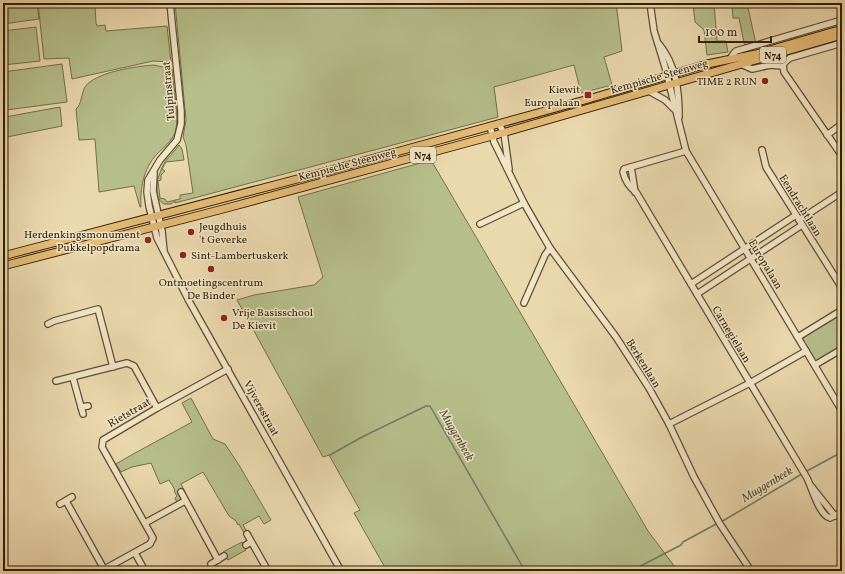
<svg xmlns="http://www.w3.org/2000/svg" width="845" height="574" font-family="Vollkorn,serif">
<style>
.green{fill:#b6bf8b;stroke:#736f48}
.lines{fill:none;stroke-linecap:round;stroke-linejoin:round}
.stream{stroke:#6f7b6c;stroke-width:1.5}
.minor-casing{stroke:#5f4e2e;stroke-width:8}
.major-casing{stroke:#301f04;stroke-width:9}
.minor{stroke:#f2e6ca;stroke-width:5.5}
.major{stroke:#e6bc77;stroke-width:7}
.poi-dot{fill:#8f2418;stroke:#f2e6ca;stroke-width:1.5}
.labels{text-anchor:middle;stroke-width:3;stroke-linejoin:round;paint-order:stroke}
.shield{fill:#f2e6ca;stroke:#6a5b3f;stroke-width:1}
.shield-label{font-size:10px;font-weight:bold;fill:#301f04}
.street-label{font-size:11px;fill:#301f04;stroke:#f2e6ca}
.poi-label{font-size:11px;fill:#301f04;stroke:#f2e6ca;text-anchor:end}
.water-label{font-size:12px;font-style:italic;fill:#504d38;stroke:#f2e6ca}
</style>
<rect width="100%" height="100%" fill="#ebd9ae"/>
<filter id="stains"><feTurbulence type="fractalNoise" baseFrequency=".005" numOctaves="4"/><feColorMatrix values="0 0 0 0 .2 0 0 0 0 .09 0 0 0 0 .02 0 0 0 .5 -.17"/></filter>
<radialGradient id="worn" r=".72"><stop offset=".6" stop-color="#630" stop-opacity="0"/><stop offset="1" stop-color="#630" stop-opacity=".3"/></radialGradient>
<!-- green -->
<g class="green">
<path d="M3,3H37L39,19L3,24Z"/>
<path d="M38,3H119L95,6L96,23L97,26L105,25L106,31L167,26L171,62L153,61L72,79L69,58L44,59Z"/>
<path d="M175,3H616L622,51L604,57L612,85L581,93L574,65L494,87L498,117L194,198L175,203V201L171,204H164C151,197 158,173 165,162C169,156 175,151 179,145L182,149L184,160L166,162L162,169L165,171L161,175V180L158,181L160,198L165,199L167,202L180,199V195L193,193L186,145L183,137L186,120Z"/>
<path d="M693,3H714L717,41H726L728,52L707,55L704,30L695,22Z"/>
<path d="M732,3H747L756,44L745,47L739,18H733Z"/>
<path d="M36,27L40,61L3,65V31Z"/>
<path d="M62,64L67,102L6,110L3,88V72Z"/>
<path d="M154,65L172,69C173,86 180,118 175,133C171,142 164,147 157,154C143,169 140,189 141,207H140L134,186L99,192L95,139L79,140L76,109C82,104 81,94 85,87C95,72 137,66 154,65Z"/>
<path d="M60,107L62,126L7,137L5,117Z"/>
<path d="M431,160L648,531L678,571H387L354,513L360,510L329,455L323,457L237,300L254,295L314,285L323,277L298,197Z"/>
<path d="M842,313V346L815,362L801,338Z"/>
<path d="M191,398L213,439L225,444L239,465L271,520L264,524L259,516L243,525L247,532L244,533L239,524L238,525L236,521L229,516L203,472L181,484L185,492H184L182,489L178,491L181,498L177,502L175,498L177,496L174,491L175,490L169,480L160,484L151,463L132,467L121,472L116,464C141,449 167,436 192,422L182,403Z"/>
<path d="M242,542L246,550L228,560L223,552Z"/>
</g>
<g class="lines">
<!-- stream -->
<g class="stream">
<path d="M330,455L362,437L426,406H430L525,571"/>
<path d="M805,472L842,452"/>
<path d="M721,522L802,474"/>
<path d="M631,571L681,545L683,542L718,523"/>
</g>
<!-- minor casing -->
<g class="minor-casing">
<g id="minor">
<path d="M170,3L181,111V124L177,140L160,160L148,180L147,192L149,206L157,238L189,301L341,571"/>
<path d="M650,3L654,31L665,67L686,151L842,411"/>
<path d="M659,44C676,65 679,90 679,117"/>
<path d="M730,59L734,53L736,51L842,20"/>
<path d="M741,64L752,69L770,65L783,66"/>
<path d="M783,66L784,72L842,156"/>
<path d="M783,66L785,62L790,58L842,43"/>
<path d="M649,91L665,100L674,109"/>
<path d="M499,124L504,133L509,169"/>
<path d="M490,126L494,142L524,203L536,224L550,248L616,337L649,388L669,424L694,477L720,524L751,571"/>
<path d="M827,135L842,124"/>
<path d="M762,150L766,167L842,288"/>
<path d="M686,151L624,169L623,172C625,180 629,187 636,192L807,478C812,488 819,515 830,518L842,512"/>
<path d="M631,167L635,192"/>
<path d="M154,173L153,191L162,231L164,251"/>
<path d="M799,220L842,192"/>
<path d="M480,224L524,203"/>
<path d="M691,284L796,215"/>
<path d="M697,294L802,225"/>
<path d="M524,303L545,255L550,248"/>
<path d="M48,324L54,321L98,309L113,367"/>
<path d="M798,337L842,310"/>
<path d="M815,365L842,349"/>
<path d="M73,378L83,414"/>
<path d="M56,381L127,363L134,366L157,408"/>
<path d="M81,407L88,406"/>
<path d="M669,424L750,383L806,351"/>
<path d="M811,486L835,516"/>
<path d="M181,492L218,560"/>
<path d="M66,501L104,569"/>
<path d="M60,504L72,497"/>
<path d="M145,523L185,501"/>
<path d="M247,534L268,571"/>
<path d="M246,545L251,542"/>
<path d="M135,553L145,571"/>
<path d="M211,564L224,556"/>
<path d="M101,571L150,544L153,538L102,447L103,440L157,408L228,369"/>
</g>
</g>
<!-- major casing -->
<g class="major-casing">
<g id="major">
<path d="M3,256L320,173L585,100L707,64L756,54L842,29"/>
<path d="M3,266L223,209L492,136L842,35"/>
</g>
</g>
<!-- minor -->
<use href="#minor" class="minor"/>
<!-- major -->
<use href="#major" class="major"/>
</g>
<!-- markers -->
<g class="poi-dot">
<circle cx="765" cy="81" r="4"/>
<rect x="584" y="91" width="8" height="8" rx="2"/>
<circle cx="191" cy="232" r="4"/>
<circle cx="148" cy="240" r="4"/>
<circle cx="183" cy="255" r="4"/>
<circle cx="211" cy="269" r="4"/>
<circle cx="224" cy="318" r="4"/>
</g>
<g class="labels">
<!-- shield labels -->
<g class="shield">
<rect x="760" y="47" width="26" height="16" rx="3"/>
<rect x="410" y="147" width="26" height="16" rx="3"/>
</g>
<g class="shield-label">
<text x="773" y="59">N74</text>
<text x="423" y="159">N74</text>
</g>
<!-- street labels -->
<g class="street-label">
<text transform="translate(659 76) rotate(-16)" y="4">Kempische Steenweg</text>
<text transform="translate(168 91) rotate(-95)" y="4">Tulpinstraat</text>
<text transform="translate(347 164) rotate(-15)" y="4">Kempische Steenweg</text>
<text transform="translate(801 205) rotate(58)" y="4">Eendrachtlaan</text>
<text transform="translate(766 264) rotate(59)" y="4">Europalaan</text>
<text transform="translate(732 334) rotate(59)" y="4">Carnegielaan</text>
<text transform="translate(644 363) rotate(58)" y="4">Berkenlaan</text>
<text transform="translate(262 408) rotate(61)" y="4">Vijversstraat</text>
<text transform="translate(129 412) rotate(-30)" y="4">Rietstraat</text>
</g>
<!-- poi labels -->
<g class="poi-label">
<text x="757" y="85">TIME 2 RUN</text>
<text x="580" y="93">Kiewit<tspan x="580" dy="13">Europalaan</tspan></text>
<text x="199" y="230" text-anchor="start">Jeugdhuis<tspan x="199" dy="13">'t Geverke</tspan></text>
<text x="140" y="238">Herdenkingsmonument<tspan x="140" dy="13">Pukkelpopdrama</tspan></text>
<text x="191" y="259" text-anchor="start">Sint-Lambertuskerk</text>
<text x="211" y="286" text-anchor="middle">Ontmoetingscentrum<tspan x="211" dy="13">De Binder</tspan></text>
<text x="232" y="316" text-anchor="start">Vrije Basisschool<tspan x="232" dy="13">De Kievit</tspan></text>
</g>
<!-- water labels -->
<g class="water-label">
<text transform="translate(457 435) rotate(60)" y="4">Muggenbeek</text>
<text transform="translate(767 484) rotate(-31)" y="4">Muggenbeek</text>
</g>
</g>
<!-- margin -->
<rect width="845" height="574" fill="none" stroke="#ebd9ae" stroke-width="16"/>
<rect x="4" y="4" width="837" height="566" fill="none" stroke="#301f04" stroke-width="2"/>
<rect x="8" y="8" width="829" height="558" fill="none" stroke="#301f04"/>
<!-- scale -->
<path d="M699 36v6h72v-6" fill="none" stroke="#301f04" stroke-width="2"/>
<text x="705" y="36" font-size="12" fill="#301f04" stroke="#f2e6ca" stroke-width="3" paint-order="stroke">100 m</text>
<rect width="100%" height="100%" filter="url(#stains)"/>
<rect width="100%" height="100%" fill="url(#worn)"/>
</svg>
